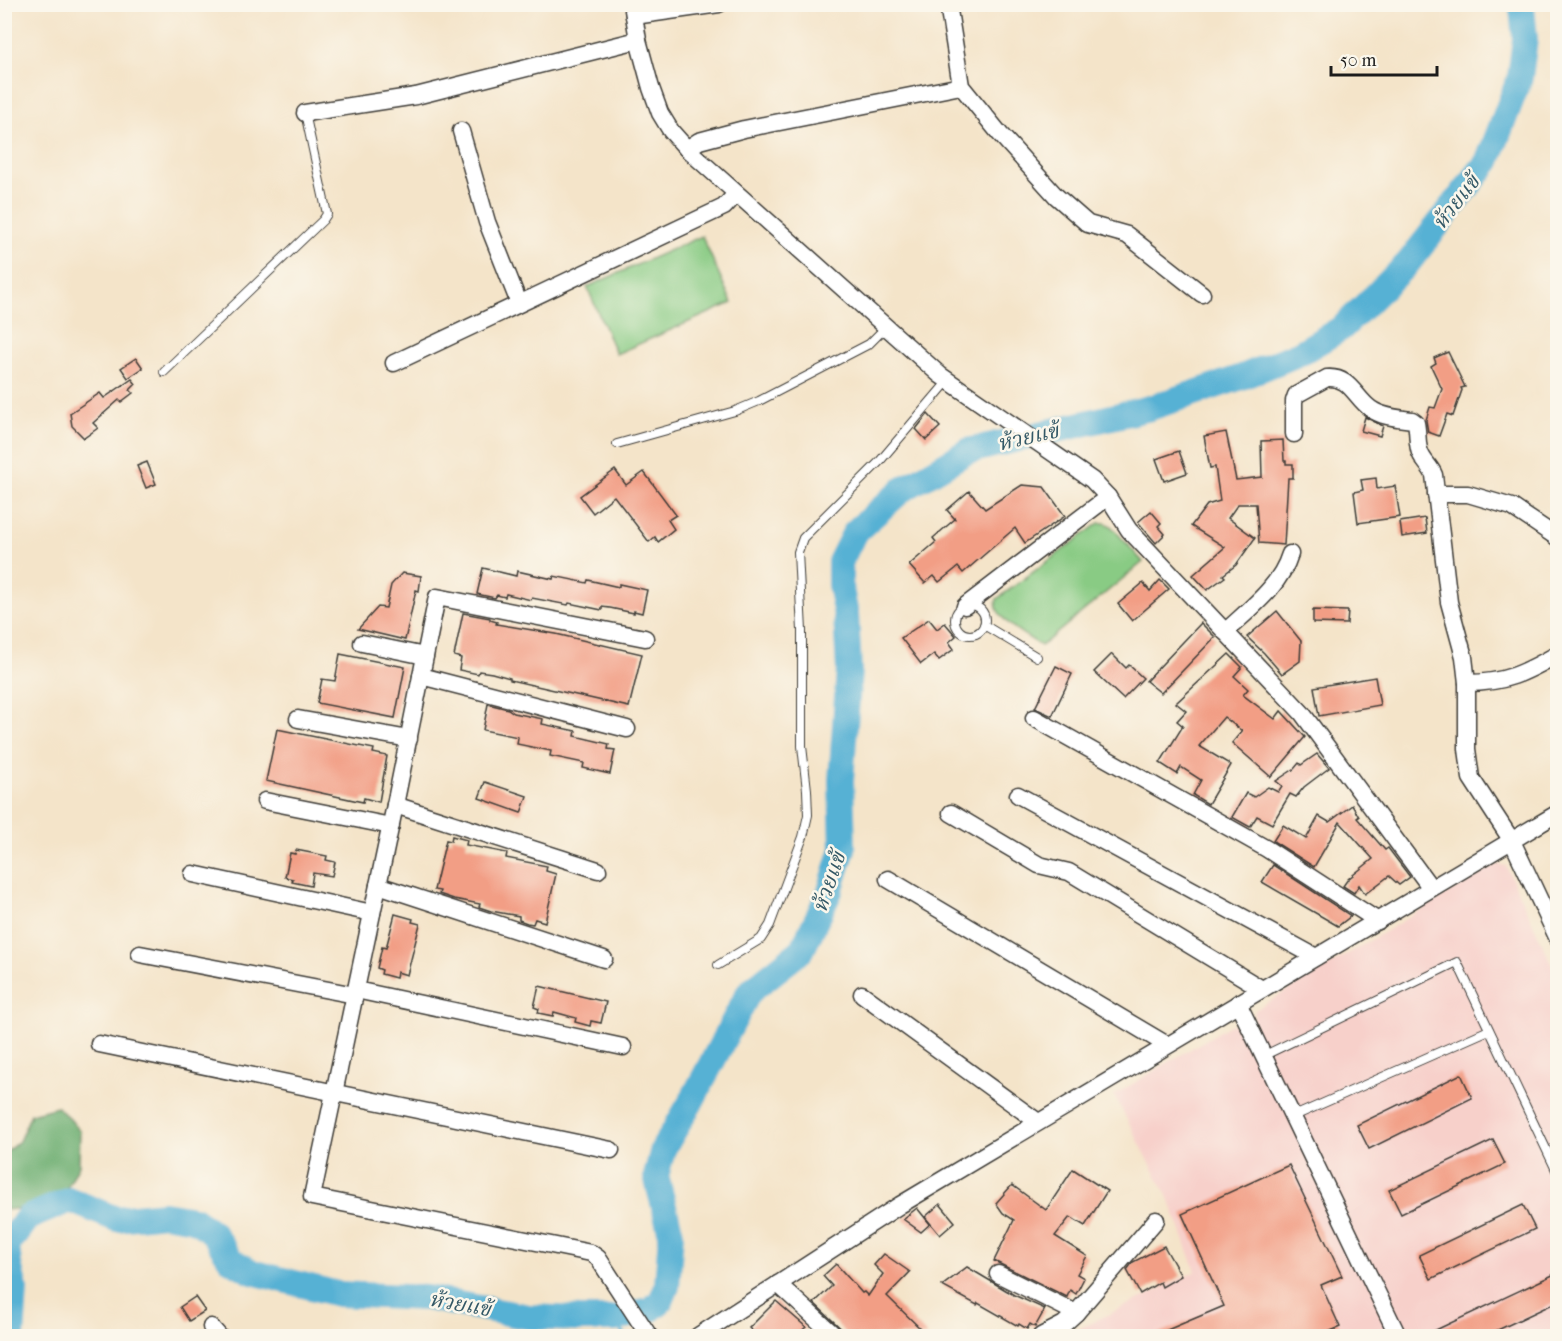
<svg xmlns="http://www.w3.org/2000/svg" width="1562" height="1341" font-family="'IM FELL French Canon','Noto Serif Thai',serif">
<style>
.built{fill:#f7d0ca}
.green{fill:#89cb84;stroke:#527450;stroke-width:1.5}
.forest{fill:#6eaf72;stroke:#456647;stroke-width:1.5}
.lines{fill:none;stroke-linecap:round;stroke-linejoin:round}
.stream{stroke:#56b1d4;stroke-width:4.5}
.river{stroke:#56b1d4;stroke-width:26}
.building{fill:#f29e85}
.service-casing{stroke:#3c3a36;stroke-width:10}
.minor-casing{stroke:#3c3a36;stroke-width:19}
.service{stroke:#fff;stroke-width:8}
.minor{stroke:#fff;stroke-width:16}
.labels{text-anchor:middle;stroke-width:5;stroke-linejoin:round;paint-order:stroke}
.water-label{font-size:21px;font-style:italic;fill:#335866;stroke:#fbf7ec}
</style>
<rect width="100%" height="100%" fill="#fbf7ec"/>
<filter id="ink" filterUnits="userSpaceOnUse"><feTurbulence type="fractalNoise" baseFrequency=".0167" numOctaves="2"/><feDisplacementMap in="SourceGraphic" scale="12" xChannelSelector="R" yChannelSelector="G"/><feConvolveMatrix kernelMatrix="1 2 1 2 8 2 1 2 1" color-interpolation-filters="sRGB"/></filter>
<filter id="wash" filterUnits="userSpaceOnUse"><feTurbulence type="fractalNoise" baseFrequency=".008" numOctaves="4" result="noise"/><feDisplacementMap in="SourceGraphic" scale="24" xChannelSelector="R" yChannelSelector="G"/><feGaussianBlur stdDeviation="1.35" result="paint"/><feColorMatrix in="noise" values="0 0 0 0 0 0 0 0 0 0 0 0 0 0 0 0 0 1.4 0 .05"/><feComposite in="paint" operator="in"/></filter>
<g filter="url(#wash)">
<rect width="100%" height="100%" fill="#f4e4c9"/>
<!-- built -->
<path class="built" d="M1497,864L1506,866L1557,975V1336H1065L1196,1271L1169,1199L1114,1095L1232,1024L1243,1027L1253,1021L1255,1010Z"/>
<!-- green -->
<g class="green">
<path d="M702,236L732,303L616,354L587,287Z"/>
<path d="M1099,523H1106L1111,526L1143,562L1041,646C1027,636 991,618 997,599Z"/>
</g>
<!-- forest -->
<path class="forest" d="M57,1107L70,1119L80,1131L79,1165L65,1192L29,1208L5,1210V1153L19,1141L31,1114Z"/>
<g class="lines">
<!-- stream -->
<path class="stream" d="M615,1319L625,1336"/>
<!-- river -->
<path class="river" d="M12,1336L15,1289L9,1264L7,1246L27,1218L70,1200L116,1219L164,1214L194,1219L213,1233L231,1260L252,1272L338,1294L426,1298L529,1317L580,1319H615L651,1309L661,1301L667,1286L671,1234L656,1176L663,1149L691,1102L749,992L802,950L830,891L843,849L841,781L849,670L846,615L840,584V562L855,532L902,490L968,451L1150,408L1242,377L1300,353L1342,328L1408,263L1488,161L1520,77L1525,39L1522,8L1520,4"/>
</g>
<g id="blocks">
<!-- building -->
<g class="building">
<path d="M1448,352L1465,387L1461,388L1462,390L1453,416L1447,414L1439,436L1428,432L1426,420L1430,407L1435,408L1442,389L1431,366L1436,363L1434,358Z"/>
<path d="M136,358L143,368L128,378L121,368Z"/>
<path d="M132,379L136,384L130,390L133,393L121,402L119,400L93,423L98,428L84,438L72,426L70,413L100,393L104,398Z"/>
<path d="M928,414L940,427L926,440L916,429Z"/>
<path d="M1365,417L1383,426L1380,436L1361,431Z"/>
<path d="M1226,432L1236,480L1262,477L1261,441L1283,440L1284,461H1286V464H1293V478H1288L1284,545L1259,543L1256,504H1238L1228,518L1255,538L1236,565L1223,575L1225,577L1207,590L1193,575L1225,547L1191,526L1207,505L1220,501L1215,467L1210,468L1204,436Z"/>
<path d="M1179,451L1187,473L1164,481L1156,459Z"/>
<path d="M147,462L156,484L146,488L137,466Z"/>
<path d="M615,470L626,485L644,472L676,515L668,520L674,529L658,542L655,537L649,542L614,496L593,513L580,496Z"/>
<path d="M1376,478L1377,489L1395,486L1400,517L1358,523L1354,492L1363,490L1361,480Z"/>
<path d="M1022,485L1044,487L1065,516L1025,543L1015,528L963,573L958,567L939,582L934,576L925,583L909,565L936,542L933,538L955,519L947,510L969,491L985,509Z"/>
<path d="M1151,511L1161,523L1158,526L1165,534L1156,543L1138,522Z"/>
<path d="M1425,518L1427,533L1402,537L1400,522Z"/>
<path d="M483,568L516,576L517,571L553,579L554,576L587,583L588,580L619,587V584L647,590L642,613L634,611V613L610,608L602,607V610L569,603L568,605L532,598L531,600L506,594L505,597L497,595L495,598L477,594Z"/>
<path d="M402,573L421,576L419,591L416,590L405,640L358,629L378,607L386,608L391,585Z"/>
<path d="M1160,580L1169,589L1132,621L1118,604L1143,583L1150,591Z"/>
<path d="M1313,610L1348,611L1347,624L1313,623Z"/>
<path d="M1277,611L1301,641L1300,661L1282,674L1264,653L1247,637Z"/>
<path d="M463,613L490,618V620L497,622L496,624L556,634L642,654L629,707L510,680V678L492,673L479,671L478,674L459,670L461,658L454,656Z"/>
<path d="M929,619L937,629L945,623L956,636L949,642L954,649L939,660L934,654L921,664L901,638Z"/>
<path d="M1201,623L1215,637L1161,693L1146,681Z"/>
<path d="M340,654L405,667L395,718L317,703L322,679L335,681Z"/>
<path d="M1112,654L1126,668L1129,665L1143,678L1123,699L1094,672Z"/>
<path d="M1229,654L1242,667L1234,676L1248,689L1243,695L1275,719L1281,711L1305,737L1271,777L1232,743L1242,731L1224,717L1199,746L1231,765L1208,804L1193,795L1201,780L1181,767L1177,774L1160,763L1183,726L1177,721L1186,711L1176,703Z"/>
<path d="M1056,666L1072,674L1052,716L1035,708Z"/>
<path d="M1375,677L1380,705L1319,716L1314,687Z"/>
<path d="M488,704L508,709L514,713L543,719L542,724L576,731L575,736L609,744L608,749L615,750L610,774L583,768L584,763L550,756L551,751L517,744L518,737L483,730Z"/>
<path d="M277,729L374,749L373,753L387,756L379,802L364,798L363,802L266,781Z"/>
<path d="M1317,754L1329,768L1304,787L1296,797L1290,794L1272,824L1257,816L1250,827L1232,817L1246,793L1254,797L1268,787L1278,792L1282,786L1276,781L1294,769L1299,763L1301,765Z"/>
<path d="M485,782L527,796L521,813L479,798Z"/>
<path d="M1352,805L1359,817L1357,818L1385,850L1388,848L1410,877L1399,885L1389,876L1365,894L1359,885L1354,893L1343,886L1348,879L1373,859L1340,822L1314,867L1273,841L1283,825L1306,839L1319,816L1329,822Z"/>
<path d="M452,836L467,840L466,845L507,853L506,858L547,866L546,871L556,874L545,922L535,919L533,924L527,923L519,920V916L491,911L479,907L480,904L454,899L439,894L440,891L434,890L446,840L451,841Z"/>
<path d="M296,850L327,856L326,860L335,862L332,876L313,873L311,886L292,882L293,879L285,877L290,853L295,854Z"/>
<path d="M1273,865L1351,916L1338,926L1262,882Z"/>
<path d="M395,914L413,919L412,922L420,924L407,975L397,972L396,978L381,974L382,970L377,968L382,947L386,948Z"/>
<path d="M539,986L606,1002L601,1023L591,1021L590,1026L575,1022L576,1018L554,1012L553,1016L538,1013L539,1009L534,1007Z"/>
<path d="M1461,1074L1472,1098L1369,1149L1357,1125Z"/>
<path d="M1493,1140L1505,1164L1401,1214L1389,1190Z"/>
<path d="M1289,1165L1342,1276L1321,1285L1340,1327L1319,1336H1153L1224,1306L1182,1214Z"/>
<path d="M1073,1169L1107,1191L1085,1226L1070,1217L1055,1236L1087,1256L1077,1274L1084,1278L1076,1294L1070,1290L1067,1297L994,1261L1014,1220L1003,1213L996,1203L1012,1185L1046,1210Z"/>
<path d="M940,1204L955,1222L940,1235L925,1217Z"/>
<path d="M1523,1205L1535,1229L1431,1279L1419,1255Z"/>
<path d="M917,1208L930,1224L921,1232L903,1219Z"/>
<path d="M1164,1246L1181,1276L1162,1287L1160,1282L1140,1294L1127,1270L1133,1262Z"/>
<path d="M884,1254L910,1272L887,1296L928,1336H849L814,1303L832,1286L823,1276L836,1264L862,1293L864,1292L868,1296L883,1274L874,1265Z"/>
<path d="M967,1267L1014,1295L1045,1309L1035,1327L1030,1324L1027,1329L1019,1324L1018,1326L978,1303L977,1305L942,1286Z"/>
<path d="M1557,1273V1302L1485,1336H1423Z"/>
<path d="M195,1297L205,1311L189,1321L180,1307Z"/>
<path d="M776,1301L806,1327L796,1336H758L749,1328Z"/>
</g>
</g>
</g>
<g filter="url(#ink)">
<use href="#blocks" fill-opacity="0" stroke="#3c3a36" stroke-width="1.5"/>
<g class="lines">
<!-- service casing -->
<g class="service-casing">
<g id="service">
<path d="M164,372L323,220L327,214L305,113"/>
<path d="M617,444L735,411L759,401L869,344L886,327"/>
<circle cx="970" cy="620" r="15"/>
<path d="M984,625L1037,657"/>
<path d="M718,965L761,939L770,925L803,837L808,815L807,790L802,746V631L798,552L803,538L880,461L948,381"/>
<path d="M1263,1056L1457,962L1558,1174"/>
<path d="M1292,1117L1489,1030"/>
</g>
</g>
<!-- minor casing -->
<g class="minor-casing">
<g id="minor">
<path d="M632,4L638,40L651,88L660,113L671,131L687,149L940,375L1092,480L1108,497L1129,530L1302,713L1431,888"/>
<path d="M948,4L961,86L1000,134L1056,196L1088,224L1127,235L1202,294"/>
<path d="M634,16L719,4"/>
<path d="M305,113L416,96L638,40"/>
<path d="M461,131L487,222L519,303"/>
<path d="M687,149L699,141L744,129L961,86"/>
<path d="M394,363L724,207L736,194"/>
<path d="M1294,434V401L1296,395L1327,378C1350,376 1355,398 1371,409C1382,417 1399,418 1412,420L1416,423C1418,432 1417,441 1419,449C1421,460 1430,465 1434,475L1449,602L1464,657L1467,683V749L1471,778L1512,841L1558,939"/>
<path d="M1436,494H1468L1512,507L1558,538"/>
<path d="M965,606L1108,497"/>
<path d="M1225,632C1249,609 1280,587 1290,554"/>
<path d="M645,638L437,597L395,805L312,1197L591,1253L598,1258L649,1336"/>
<path d="M362,643L425,656"/>
<path d="M421,676L627,729"/>
<path d="M1467,683C1505,683 1525,673 1558,654"/>
<path d="M1034,718L1267,849L1378,921"/>
<path d="M298,719L409,739"/>
<path d="M1018,795L1316,957"/>
<path d="M265,801L391,826"/>
<path d="M395,805L598,870"/>
<path d="M951,813L1039,865L1069,872L1262,989"/>
<path d="M193,874L372,913"/>
<path d="M888,879L1167,1045"/>
<path d="M378,885L604,959"/>
<path d="M140,954L355,995"/>
<path d="M356,990L623,1047"/>
<path d="M862,994L1038,1122"/>
<path d="M1238,1003L1398,1336"/>
<path d="M99,1044L611,1150"/>
<path d="M998,1274L1076,1313"/>
<path d="M778,1284L835,1336"/>
<path d="M211,1327L219,1336"/>
<path d="M698,1336L900,1205L1558,813"/>
<path d="M1041,1336L1064,1324L1076,1313L1156,1220"/>
</g>
</g>
<!-- service -->
<use href="#service" class="service"/>
<!-- minor -->
<use href="#minor" class="minor"/>
</g>
</g>
<g class="labels">
<!-- water labels -->
<g class="water-label">
<text transform="translate(1456 202) rotate(-52)" y="7">ห้วยแข้</text>
<text transform="translate(1028 437) rotate(-13)" y="7">ห้วยแข้</text>
<text transform="translate(829 882) rotate(-71)" y="7">ห้วยแข้</text>
<text transform="translate(460 1304) rotate(10)" y="7">ห้วยแข้</text>
</g>
</g>
<!-- margin -->
<rect width="1562" height="1341" fill="none" stroke="#fbf7ec" stroke-width="24"/>
<!-- scale -->
<path d="M1331 66v9h106v-9" fill="none" stroke="#1c1c1c" stroke-width="3"/>
<text x="1340" y="66" font-size="18" fill="#1c1c1c" stroke="#fbf7ec" stroke-width="4.5" paint-order="stroke">50 m</text>
</svg>
